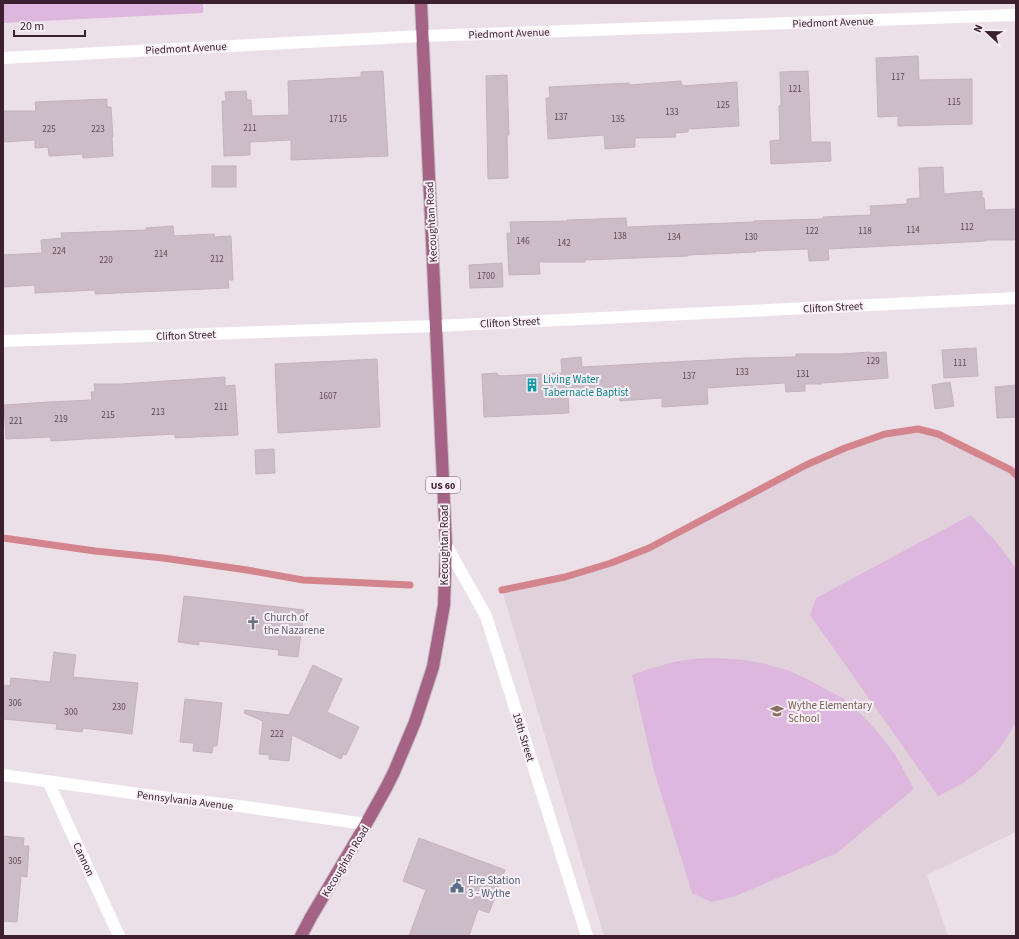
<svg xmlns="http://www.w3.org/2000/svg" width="1019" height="939" font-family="'Source Sans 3',sans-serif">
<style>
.built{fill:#e0d1db}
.green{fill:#deb7de}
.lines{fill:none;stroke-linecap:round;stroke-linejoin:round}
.stream{stroke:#d4848d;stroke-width:7}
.building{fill:#ccbcc7;stroke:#c6b2bf}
.major-casing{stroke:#c5bcc1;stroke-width:14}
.minor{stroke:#fff;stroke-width:12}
.major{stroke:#a46284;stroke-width:12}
.labels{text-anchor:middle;stroke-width:4;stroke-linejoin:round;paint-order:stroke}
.number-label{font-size:9px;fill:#614755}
.shield{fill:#f8f0f6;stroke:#755e6b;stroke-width:1}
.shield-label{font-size:10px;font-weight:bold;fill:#3d202f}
.street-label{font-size:11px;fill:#3d202f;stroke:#f8f0f6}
.culture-label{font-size:11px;fill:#0d838f;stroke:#f8f0f6;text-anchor:start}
.worship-label{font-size:11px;fill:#5b616d;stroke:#f8f0f6;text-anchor:start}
.education-label{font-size:11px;fill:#785e54;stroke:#f8f0f6;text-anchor:start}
.service-label{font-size:11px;fill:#4e5e75;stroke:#f8f0f6;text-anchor:start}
</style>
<rect width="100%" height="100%" fill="#ece0e8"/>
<!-- built -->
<path class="built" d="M918,429L938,434L1011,470L1016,475V832L927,875L948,936H604L502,590L565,577L611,563L649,548L806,465L845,448L885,434Z"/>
<!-- green -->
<g class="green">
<path d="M3,3H203V13L3,23Z"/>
<path d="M971,515L998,544L1016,569V723L1000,748L980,770L962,784L938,796L810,615L816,598Z"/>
<path d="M718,658L744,660L766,664L790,671L811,681L844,699L865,718L881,736L896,756L914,789L837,853L733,897L711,902L692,893L654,771L632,675C651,668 672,661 693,659C701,658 710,658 718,658Z"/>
</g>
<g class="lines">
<!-- stream -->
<g class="stream">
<path d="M3,538L95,551L163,558L247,570L303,580L410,585"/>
<path d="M502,590L565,577L611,563L649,548L806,465L845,448L885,434L918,429L938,434L1011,470L1016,475"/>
</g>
</g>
<!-- building -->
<g class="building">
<path d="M918,56L919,80L972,79V124L898,126V116L878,117L876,58Z"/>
<path d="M383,71L388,156L291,160V140L250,142V155L224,156L222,101H226L225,92L246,91L247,100H251L252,116L289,115L288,81L361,77V72Z"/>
<path d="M808,71L811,142H830L831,161L771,164L770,141L780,140L779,106L781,105L780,72Z"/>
<path d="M507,75L509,135H507L508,178L488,179L486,76Z"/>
<path d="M681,81L682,86L737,82L739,126L688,129V132L675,133L676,137L635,138V147L605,149L604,135L548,139L546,98H550L549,87L629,83V85Z"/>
<path d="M107,99V107H111L113,137H112L113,156L83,158V154L49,156L48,147L35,148V140L3,142V111H36L35,102Z"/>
<rect x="212" y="166" width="24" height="21"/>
<path d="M943,167L944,194L982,191V198H984L985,210L1016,209V240H986V241L828,249L829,260L809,261L808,249L756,251V252L688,255V256L661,257L585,260V262H539L540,274L509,275L507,233H511L510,222L567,221V220L626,218L627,227L754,222V221L823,219V217L871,215L870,206L907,204V199L920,198L919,168Z"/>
<path d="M173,226L174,236L214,234L215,237L231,236L233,280H228L229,288L95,294V290L35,293V285L3,287V255L42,253L41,240L62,238L61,233L146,230V228Z"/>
<path d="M502,263L503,287L470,288L469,265Z"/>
<path d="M976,348L978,376L944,378L942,350Z"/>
<path d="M871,352V353L886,352L888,378L822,383V384H805V391L786,392L785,383L707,388L708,404L662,407V398L620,401L619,392H583V394L568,395L569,413L484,417L482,374L497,373L499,376L562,373L561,359L581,357L582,367L746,358L796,357V354H839Z"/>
<path d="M377,359L380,427L278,433L275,364Z"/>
<path d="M225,377V386L235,385L238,435L175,438V434L51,441V437L6,439L4,405L49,402L92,400L91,392H95L94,384H121Z"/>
<path d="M950,382L954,406L935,409L932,385Z"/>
<path d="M1016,385V417L997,418L995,387Z"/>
<path d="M274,449L275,473L256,474L255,450Z"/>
<path d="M184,596L304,610L298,657L278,655L279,650L199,641V645L178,642Z"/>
<path d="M54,652L76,655L73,677L138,683L132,734L83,728L82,732L56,729L57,724L3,719V685L10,686L11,678L50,682Z"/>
<path d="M313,665L342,679L327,712L359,727L346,755L343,754L341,759L292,735L289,761L269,759L270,755L259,754L263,721L244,713L245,710L289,715Z"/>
<path d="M185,699L222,703L217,746H213L212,753L193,751L194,743L180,742Z"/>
<path d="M3,836L24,838L23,846H29L27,877L21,876L17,922L3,921Z"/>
<path d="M419,838L505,870L489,913L478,909L469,936H409L426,890L403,881Z"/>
</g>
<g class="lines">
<!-- major casing -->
<g class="major-casing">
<path id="major" d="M301,936L311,917L366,824L386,788L394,772L415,722L433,667L444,605L446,545L421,3"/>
</g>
<!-- minor -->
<g class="minor">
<path d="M3,58L423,36L1016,15"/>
<path d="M3,341L436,326L1016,298"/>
<path d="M446,545L486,616L587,936"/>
<path d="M3,775L153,796L239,806L366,824"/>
<path d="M48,781L119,936"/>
</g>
<!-- major -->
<use href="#major" class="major"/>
</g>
<!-- icons -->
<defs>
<g id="building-bare" transform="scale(1.08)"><path d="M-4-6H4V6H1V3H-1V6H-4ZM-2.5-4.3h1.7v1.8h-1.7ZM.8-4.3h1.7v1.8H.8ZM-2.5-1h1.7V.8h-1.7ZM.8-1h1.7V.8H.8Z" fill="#0f9aa8" stroke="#f8f0f6" stroke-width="2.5" paint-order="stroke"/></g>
<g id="church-bare" transform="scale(1.08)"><path d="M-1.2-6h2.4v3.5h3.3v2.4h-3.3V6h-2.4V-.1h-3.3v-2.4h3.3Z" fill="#6b7280" stroke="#f8f0f6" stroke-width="2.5" paint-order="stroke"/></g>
<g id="school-bare" transform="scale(1.08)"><path d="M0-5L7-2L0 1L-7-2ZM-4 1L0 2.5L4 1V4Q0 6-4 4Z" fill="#8d6e63" stroke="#f8f0f6" stroke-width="2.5" paint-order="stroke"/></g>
<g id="civic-bare" transform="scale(1.08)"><path d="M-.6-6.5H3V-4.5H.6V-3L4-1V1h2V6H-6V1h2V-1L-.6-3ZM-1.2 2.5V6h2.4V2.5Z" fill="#5c6f8a" stroke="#f8f0f6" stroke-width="2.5" paint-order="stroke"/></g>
</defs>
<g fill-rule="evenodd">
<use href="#building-bare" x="532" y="385"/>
<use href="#church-bare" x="253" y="623"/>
<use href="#school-bare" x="777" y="711"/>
<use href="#civic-bare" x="457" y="886"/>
</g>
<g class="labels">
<!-- number labels -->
<g class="number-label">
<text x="898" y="80">117</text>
<text x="795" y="92">121</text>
<text x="954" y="105">115</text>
<text x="723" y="108">125</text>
<text x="672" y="115">133</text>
<text x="561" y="120">137</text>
<text x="338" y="122">1715</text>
<text x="618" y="122">135</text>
<text x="250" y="131">211</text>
<text x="49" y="132">225</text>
<text x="98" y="132">223</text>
<text x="967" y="230">112</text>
<text x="913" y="233">114</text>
<text x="812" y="234">122</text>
<text x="865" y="234">118</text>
<text x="620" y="239">138</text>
<text x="674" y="240">134</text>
<text x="751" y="240">130</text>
<text x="523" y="244">146</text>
<text x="564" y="246">142</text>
<text x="59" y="254">224</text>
<text x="161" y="257">214</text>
<text x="217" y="262">212</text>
<text x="106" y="263">220</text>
<text x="486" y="279">1700</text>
<text x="873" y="364">129</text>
<text x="960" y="366">111</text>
<text x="742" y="375">133</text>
<text x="803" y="377">131</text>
<text x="689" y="379">137</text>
<text x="328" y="399">1607</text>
<text x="221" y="410">211</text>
<text x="158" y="415">213</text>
<text x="108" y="418">215</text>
<text x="61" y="422">219</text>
<text x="16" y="424">221</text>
<text x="15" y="706">306</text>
<text x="119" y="710">230</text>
<text x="71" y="715">300</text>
<text x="277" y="737">222</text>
<text x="15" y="864">305</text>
</g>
<!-- shield labels -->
<rect class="shield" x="426" y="477" width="34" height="16" rx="3"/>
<g class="shield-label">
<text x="443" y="489">US 60</text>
</g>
<!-- street labels -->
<g class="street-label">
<text transform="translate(833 22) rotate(-2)" y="4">Piedmont Avenue</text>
<text transform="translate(509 33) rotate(-2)" y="4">Piedmont Avenue</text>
<text transform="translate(186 48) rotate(-3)" y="4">Piedmont Avenue</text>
<text transform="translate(431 222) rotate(-93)" y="4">Kecoughtan Road</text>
<text transform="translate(833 307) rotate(-3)" y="4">Clifton Street</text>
<text transform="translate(510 322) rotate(-3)" y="4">Clifton Street</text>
<text transform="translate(186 335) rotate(-2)" y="4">Clifton Street</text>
<text transform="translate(444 545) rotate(-90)" y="4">Kecoughtan Road</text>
<text transform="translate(524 737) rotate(73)" y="4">19th Street</text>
<text transform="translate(185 800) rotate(7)" y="4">Pennsylvania Avenue</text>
<text transform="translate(84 859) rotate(65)" y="4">Cannon</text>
<text transform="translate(345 861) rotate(-59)" y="4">Kecoughtan Road</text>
</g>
<!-- culture labels -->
<g class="culture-label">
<text x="543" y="383">Living Water<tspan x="543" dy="13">Tabernacle Baptist</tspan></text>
</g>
<!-- worship labels -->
<g class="worship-label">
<text x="264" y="621">Church of<tspan x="264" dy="13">the Nazarene</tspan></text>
</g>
<!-- education labels -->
<g class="education-label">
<text x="788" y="709">Wythe Elementary<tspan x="788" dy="13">School</tspan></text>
</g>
<!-- service labels -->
<g class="service-label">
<text x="468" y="884">Fire Station<tspan x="468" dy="13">3 - Wythe</tspan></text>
</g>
</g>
<!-- border -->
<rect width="1019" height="939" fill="none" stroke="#3d202f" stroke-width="8"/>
<!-- north arrow -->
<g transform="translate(987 32) rotate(292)" stroke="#f8f0f6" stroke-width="3" paint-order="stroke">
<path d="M0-3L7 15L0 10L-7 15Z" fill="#3d202f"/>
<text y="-6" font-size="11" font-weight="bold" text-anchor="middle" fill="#3d202f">N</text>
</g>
<!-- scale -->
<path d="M14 30v6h71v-6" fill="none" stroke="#3d202f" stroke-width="2"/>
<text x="20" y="30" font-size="12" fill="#3d202f" stroke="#f8f0f6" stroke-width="3" paint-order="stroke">20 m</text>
</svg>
